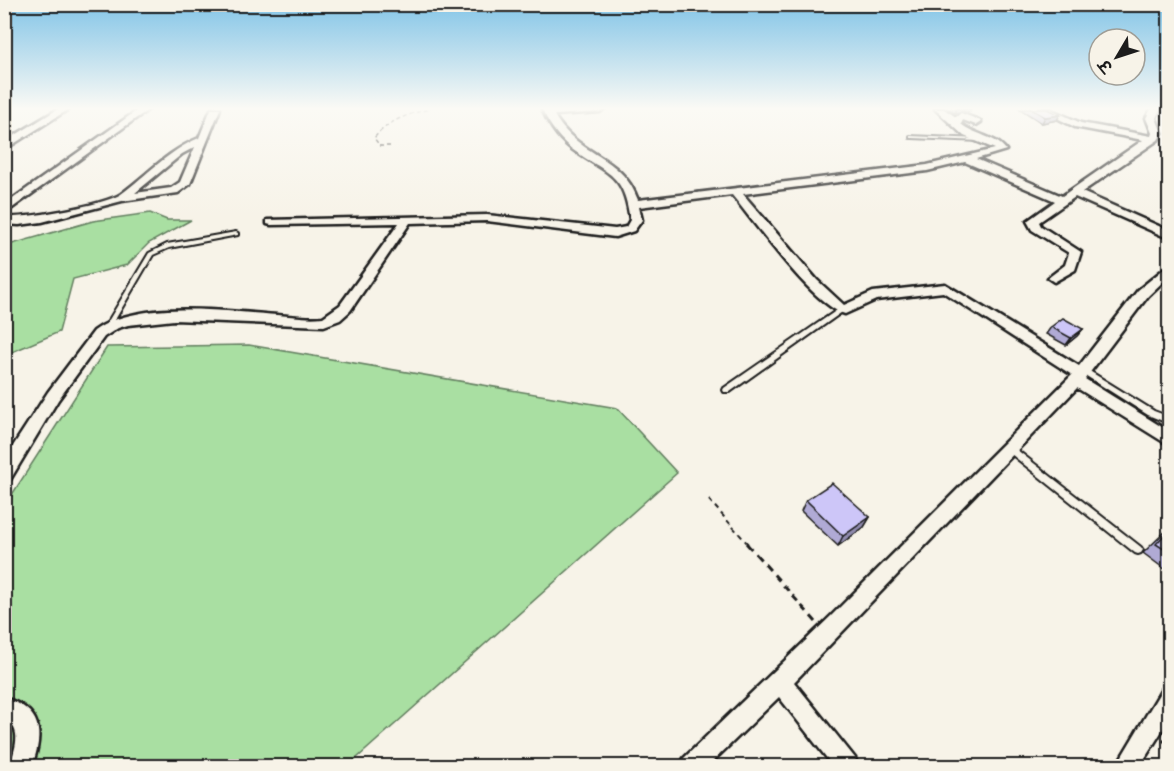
<svg xmlns="http://www.w3.org/2000/svg" width="1174" height="771" font-family="'Patrick Hand','Playpen Sans Deva',sans-serif">
<style>
.green{fill:#a9dfa2;stroke:#627e5f;stroke-width:1.5}
.lines{fill:none;stroke-linecap:round;stroke-linejoin:round}
.lane-casing{stroke:#1c1c1c;stroke-width:4}
.street-casing{stroke:#1c1c1c;stroke-width:5}
.path-far2{stroke:#1c1c1c;stroke-width:1.5;stroke-dasharray:4 3;stroke-linecap:butt}
.path-far1{stroke:#1c1c1c;stroke-width:2;stroke-dasharray:5 4;stroke-linecap:butt}
.path{stroke:#1c1c1c;stroke-width:3;stroke-dasharray:8 6;stroke-linecap:butt}
.lane{fill:#f7f3e8;fill-rule:evenodd}
.street{fill:#f7f3e8;fill-rule:evenodd}
.wall{fill:#b0aad5;stroke:#1c1c1c;stroke-width:1.5}
.shaded-wall{fill:#908bae;stroke:#1c1c1c;stroke-width:1.5}
.building{fill:#cdc6f8;stroke:#1c1c1c;stroke-width:1.5}
</style>
<rect width="100%" height="100%" fill="#f7f3e8"/>
<filter id="ink" filterUnits="userSpaceOnUse"><feTurbulence type="fractalNoise" baseFrequency=".0167" numOctaves="2"/><feDisplacementMap in="SourceGraphic" scale="12" xChannelSelector="R" yChannelSelector="G"/><feConvolveMatrix kernelMatrix="1 2 1 2 8 2 1 2 1" color-interpolation-filters="sRGB"/></filter>
<g filter="url(#ink)">
<!-- green -->
<g class="green">
<path d="M150,213L167,220H191L149,243L127,265L73,279L59,332L5,355V246L93,221Z"/>
<path d="M249,345L617,408L677,473L348,766H5L4,507L107,347Z"/>
</g>
<g class="lines">
<!-- lane casing -->
<g class="lane-casing">
<g id="lane">
<path d="M910,136L981,139L983,140L981,141L912,138H910Z"/>
<path d="M236,232L238,233V235L169,248L153,255L109,330H105L104,328L149,253L167,244Z"/>
<path d="M840,308H844L845,310L730,392H724L723,390L724,388Z"/>
<path d="M1083,367L1154,411L1170,417V424L1148,415L1080,372L1079,370Z"/>
<path d="M1009,445L1012,446L1141,547L1143,550L1141,553L1138,554L1135,553L1006,450L1005,448L1006,446Z"/>
</g>
</g>
<!-- street casing -->
<g class="street-casing">
<g id="street">
<path d="M58,109H69L4,150V142Z"/>
<path d="M139,109H149L4,214V205Z"/>
<path d="M211,109H220L190,184L178,193L122,201L42,222L19,225L4,224V217C25,219 104,205 121,194C147,175 168,151 199,138ZM195,147L180,182L171,188L135,193L182,154Z"/>
<path d="M542,109H604L600,112L554,115C579,158 621,153 638,200L927,165L995,149L964,136L935,109H944L956,117L961,113L979,120L981,122L976,125L963,120L961,124C974,135 996,136 1006,150L976,159L1062,196L1143,140L1075,127L1039,109H1050L1081,123L1151,136L1152,133L1146,118L1151,109H1160L1156,118L1162,133L1158,140L1082,192L1170,231V239L1075,197L1039,222L1041,226L1081,252L1075,270L1054,282L1048,278L1065,265L1069,253L1032,230L1027,221L1055,201L965,162L927,171L743,194L817,280L844,305L873,292L945,284L1079,366L1138,290L1170,264V275L1148,296L1085,379L1170,432V446L1077,388L794,682L855,758L858,766H833L779,697L708,766H680L684,758L831,616L1072,375L943,292L876,300L845,314C814,306 755,223 732,195L639,207L642,220L634,231L615,237L487,221L410,223L350,311L340,320L324,326L174,320L128,325L118,328L104,337L58,400L10,480L4,482V460L48,392L94,331C137,299 225,311 277,315C292,316 308,319 323,317L340,305L399,223L271,225L267,224V220L487,215L615,229L626,227L630,220C624,174 610,175 576,152C561,142 549,125 542,109Z"/>
<path d="M1170,686V718L1140,766H1116L1162,689Z"/>
<path d="M4,698C42,709 44,733 32,766H9C15,751 24,727 4,720Z"/>
</g>
</g>
<!-- path-far2 -->
<path class="path-far2" d="M390,146H380L374,138C389,120 408,114 430,109"/>
<!-- path-far1 -->
<path class="path-far1" d="M709,500L748,544"/>
<!-- path -->
<g class="path">
<path d="M746,543L816,622"/>
<path d="M1163,740L1170,746"/>
</g>
<!-- lane -->
<use href="#lane" class="lane"/>
<!-- street -->
<use href="#street" class="street"/>
</g>
<!-- wall -->
<g class="wall">
<path d="M948,109H971L970,112L962,111L955,113Z"/>
<path d="M1020,109H1047L1057,120L1042,123Z"/>
<path d="M1051,327L1083,329L1077,336L1066,345L1046,334Z"/>
<path d="M806,500L870,517L864,527L838,546L801,511Z"/>
<path d="M1170,527V573L1143,553Z"/>
</g>
<!-- shaded-wall -->
<g class="shaded-wall">
<path d="M956,109H963L962,111L955,113Z"/>
<path d="M1060,115L1057,120L1042,123L1045,117Z"/>
<path d="M1083,329L1077,336L1066,345L1071,338Z"/>
<path d="M870,517L864,527L838,546L843,536Z"/>
</g>
<!-- building -->
<g class="building">
<path d="M1031,109H1047L1060,115L1045,117Z"/>
<path d="M1063,318L1083,329L1071,338L1051,327Z"/>
<path d="M832,483L870,517L843,536L806,500Z"/>
<path d="M1170,529V553L1156,544Z"/>
</g>
</g>
<!-- sky -->
<linearGradient id="sky" x2="0" y2="1"><stop stop-color="#82c4e7"/><stop offset="0.5" stop-color="#fbfaf5"/><stop offset="1" stop-color="#fbfaf5" stop-opacity="0"/></linearGradient>
<rect width="1174" height="217" fill="url(#sky)"/>
<!-- margin -->
<rect width="1174" height="771" fill="none" stroke="#f7f3e8" stroke-width="24"/>
<rect x="12" y="12" width="1150" height="747" fill="none" stroke="#1c1c1c" stroke-width="2" filter="url(#ink)"/>
<!-- north arrow -->
<g transform="translate(1117 57) rotate(231)"><circle r="28" fill="#f7f3e8" stroke="#9f9d96" stroke-width="1.5"/>
<path d="M0-4.5L10 22L0 15L-10 22Z" fill="#1c1c1c"/>
<text y="-9" font-size="16" font-weight="bold" text-anchor="middle" fill="#1c1c1c">उ</text>
</g>
</svg>
